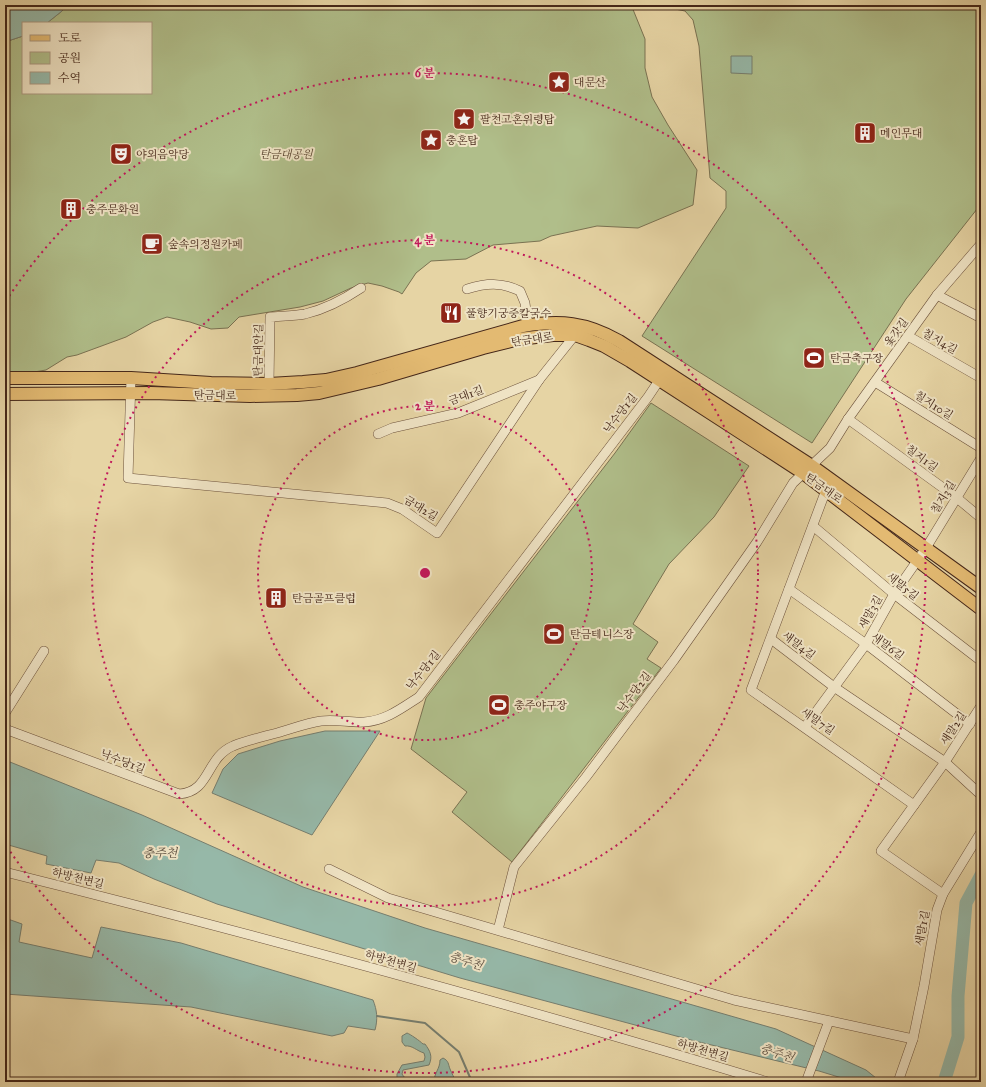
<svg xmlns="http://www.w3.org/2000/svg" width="986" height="1087" font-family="'IM FELL Great Primer','Noto Serif KR',serif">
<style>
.green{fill:#b0be8a;stroke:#7a7252}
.water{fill:#96b8a8;stroke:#767e6f}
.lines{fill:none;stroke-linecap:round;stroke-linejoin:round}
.stream{stroke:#767e6f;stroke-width:2}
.river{stroke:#96b8a8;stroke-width:13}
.minor-casing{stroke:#6d523c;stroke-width:10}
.major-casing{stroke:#452719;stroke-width:14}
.minor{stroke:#efe3c4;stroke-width:9}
.major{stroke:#e3ba72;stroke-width:12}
.ring{fill:none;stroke:#c2185b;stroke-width:2;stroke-dasharray:2 4}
.labels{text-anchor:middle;stroke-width:4;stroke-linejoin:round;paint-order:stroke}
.poi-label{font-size:11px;fill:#452719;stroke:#efe3c4;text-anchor:start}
.park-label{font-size:11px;font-style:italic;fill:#5a4530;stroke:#efe3c4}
.street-label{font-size:11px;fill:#452719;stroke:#efe3c4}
.water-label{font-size:12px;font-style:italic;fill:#594b3d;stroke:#efe3c4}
.centre{fill:#c2185b;stroke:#efe3c4;stroke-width:2}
.ring-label{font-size:12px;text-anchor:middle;font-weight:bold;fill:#c2185b;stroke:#efe3c4;stroke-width:4;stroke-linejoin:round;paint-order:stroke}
</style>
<rect width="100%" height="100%" fill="#e6d4a4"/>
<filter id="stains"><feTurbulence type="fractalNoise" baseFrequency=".005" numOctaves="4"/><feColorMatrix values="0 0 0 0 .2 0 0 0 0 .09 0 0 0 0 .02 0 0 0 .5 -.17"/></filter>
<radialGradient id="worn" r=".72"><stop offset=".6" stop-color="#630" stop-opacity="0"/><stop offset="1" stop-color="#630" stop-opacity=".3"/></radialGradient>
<!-- green -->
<g class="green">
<path d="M68,5H629L632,7L645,39V68L652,97L668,125L697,170L693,205L638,228L597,226L551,236L540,241L493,245L466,259L431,261L416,273L402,294L399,292L382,286L368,283L351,288L323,301L300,307L239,317L228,328L211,329L190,322L167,317L153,322L126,337L77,355L67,357L46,370L34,372H5V42L23,36V93H151V23H47L62,11Z"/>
<path d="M655,5H981V204L906,299L812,443L642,336L726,208V191L710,178L699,46L693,20L685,11Z"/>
<path d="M651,403L749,466L714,517L669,564L633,624L658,642L647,659L661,668L512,862L452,812L467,792L411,749L426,698L615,453Z"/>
</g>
<!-- water -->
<g class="water">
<path d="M5,5H68L62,11L47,23H23V36L5,42Z"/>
<path d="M731,56H752V74L731,73Z"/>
<path d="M325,731H380L312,835L212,793L223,769L238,754L280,741Z"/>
<path d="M5,760L142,815L303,887L425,928L776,1029L866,1070L881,1082H855L819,1071L691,1040L460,978L217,904L154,879L119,863L96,860L91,873L46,864L47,856L5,844Z"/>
<path d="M5,918L22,924L19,942L92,958L101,927L181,943L373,1000C377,1010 378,1019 375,1030L348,1026L344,1033L332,1036L191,1007L5,994Z"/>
<path d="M407,1033C410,1034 420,1041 423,1044H425C430,1051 433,1056 429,1065L403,1070L402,1074L404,1077L414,1082L397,1081V1074L402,1065L424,1061L425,1057L424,1053C417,1051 412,1045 405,1046L402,1042V1036Z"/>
<path d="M443,1058C449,1061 448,1064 450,1069C452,1074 454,1077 456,1082H434C434,1073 440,1069 440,1060Z"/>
</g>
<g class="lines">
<!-- stream -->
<path class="stream" d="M377,1016L425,1023L459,1052L472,1082"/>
<!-- river -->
<path class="river" d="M944,1082L958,1037V996L966,903L981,875"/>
<!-- minor casing -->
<g class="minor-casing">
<g id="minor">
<path d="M467,289C487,283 501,282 520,291L525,303L528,325"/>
<path d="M937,295L981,318"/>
<path d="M908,336L981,378"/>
<path d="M131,378L128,478L387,503L402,509L437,533L539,380L575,335"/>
<path d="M875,382L981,448"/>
<path d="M269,384L270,317C282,316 294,316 305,314C326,309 343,300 361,288"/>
<path d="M848,419L957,498L981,518"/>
<path d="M378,434L392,428L458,413L539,380"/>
<path d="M826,490L751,690L914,805"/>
<path d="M813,526L894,594L981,661"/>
<path d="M789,589L866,644L970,724"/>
<path d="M771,639L834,687L945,762L981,795"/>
<path d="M5,713L44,651"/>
<path d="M805,727L866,644L894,594L926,548L981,458"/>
<path d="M5,729L179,794C211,792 205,758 233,746C248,740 262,737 277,733C292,729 306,723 321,721C336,719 350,723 364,722C385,721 402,708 419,697L648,397L662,376"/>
<path d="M329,869L388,898L734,1000L913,1039"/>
<path d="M5,872C261,936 516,1005 768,1082"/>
<path d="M943,894L881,851L945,762L981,706"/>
<path d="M498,930L514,867L586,777L674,660L757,542L793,483L830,448L848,419L937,295L981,244"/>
<path d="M806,1082L829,1021"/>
<path d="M898,1082L913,1039L924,986L937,910L943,894L981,832"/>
</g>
</g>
<!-- major casing -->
<g class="major-casing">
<g id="major">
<path d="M5,378H131L211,383L269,384L303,382L326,380L357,373L523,326C560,320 586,322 619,341L812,466L981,588"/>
<path d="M5,394L151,393L250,396L297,395L319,393L378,379L483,348L519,339L553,335H575L589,340L604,346L630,361L803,473L981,609"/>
</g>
</g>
<!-- minor -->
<use href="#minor" class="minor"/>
<!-- major -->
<use href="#major" class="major"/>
</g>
<!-- distance rings -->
<g class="ring">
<circle cx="425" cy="573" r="167"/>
<circle cx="425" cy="573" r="333"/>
<path d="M6 301A500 500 0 1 1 6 845"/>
</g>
<!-- icons -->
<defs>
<g id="sight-square" transform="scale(1.15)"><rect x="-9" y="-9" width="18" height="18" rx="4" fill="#8f2418" stroke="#efe3c4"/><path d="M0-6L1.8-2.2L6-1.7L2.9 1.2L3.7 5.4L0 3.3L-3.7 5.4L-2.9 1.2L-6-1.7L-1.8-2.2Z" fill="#fff"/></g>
<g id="building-square" transform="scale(1.15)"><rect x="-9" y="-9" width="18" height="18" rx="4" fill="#8f2418" stroke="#efe3c4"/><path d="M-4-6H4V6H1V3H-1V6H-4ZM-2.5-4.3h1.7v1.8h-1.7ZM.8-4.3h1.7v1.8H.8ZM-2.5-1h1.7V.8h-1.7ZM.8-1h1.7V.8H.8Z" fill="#fff"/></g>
<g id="theatre-square" transform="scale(1.15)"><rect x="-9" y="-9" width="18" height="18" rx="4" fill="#8f2418" stroke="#efe3c4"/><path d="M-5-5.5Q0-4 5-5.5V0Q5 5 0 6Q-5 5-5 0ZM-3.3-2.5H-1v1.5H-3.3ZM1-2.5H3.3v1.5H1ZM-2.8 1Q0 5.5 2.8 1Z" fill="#fff"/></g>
<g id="cafe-square" transform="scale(1.15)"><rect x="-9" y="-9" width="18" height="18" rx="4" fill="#8f2418" stroke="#efe3c4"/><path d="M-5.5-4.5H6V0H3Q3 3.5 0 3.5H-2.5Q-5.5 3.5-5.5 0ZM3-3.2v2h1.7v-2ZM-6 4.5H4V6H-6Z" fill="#fff"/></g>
<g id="restaurant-square" transform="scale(1.15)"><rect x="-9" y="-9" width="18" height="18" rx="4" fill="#8f2418" stroke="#efe3c4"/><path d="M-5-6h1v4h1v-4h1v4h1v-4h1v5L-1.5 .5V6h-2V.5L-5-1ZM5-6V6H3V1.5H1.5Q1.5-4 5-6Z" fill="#fff"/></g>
<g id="stadium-square" transform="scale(1.15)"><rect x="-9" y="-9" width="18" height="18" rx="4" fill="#8f2418" stroke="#efe3c4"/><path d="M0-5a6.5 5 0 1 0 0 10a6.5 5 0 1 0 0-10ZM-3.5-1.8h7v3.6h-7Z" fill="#fff"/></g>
</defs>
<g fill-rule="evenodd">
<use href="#sight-square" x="559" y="82"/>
<use href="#sight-square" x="464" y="119"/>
<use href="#building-square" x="865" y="133"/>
<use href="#sight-square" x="431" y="140"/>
<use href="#theatre-square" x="121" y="154"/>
<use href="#building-square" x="71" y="209"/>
<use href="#cafe-square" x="152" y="244"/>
<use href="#restaurant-square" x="451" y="313"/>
<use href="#stadium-square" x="814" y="358"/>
<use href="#building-square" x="276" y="598"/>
<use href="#stadium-square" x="554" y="634"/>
<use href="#stadium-square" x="499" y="705"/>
</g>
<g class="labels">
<!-- poi labels -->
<g class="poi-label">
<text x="574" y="86">대문산</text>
<text x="480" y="123">팔천고혼위령탑</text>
<text x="880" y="137">메인무대</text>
<text x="446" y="144">충혼탑</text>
<text x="136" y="158">야외음악당</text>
<text x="86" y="213">충주문화원</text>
<text x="168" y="248">숲속의정원카페</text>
<text x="466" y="317">풀향기궁중칼국수</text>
<text x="830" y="362">탄금축구장</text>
<text x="292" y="602">탄금골프클럽</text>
<text x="570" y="638">탄금테니스장</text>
<text x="514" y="709">충주야구장</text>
</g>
<!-- park labels -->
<g class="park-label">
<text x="286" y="158">탄금대공원</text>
</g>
<!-- street labels -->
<g class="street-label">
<text transform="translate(896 332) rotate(-54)" y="4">옻갓길</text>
<text transform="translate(532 339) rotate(-9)" y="4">탄금대로</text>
<text transform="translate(940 341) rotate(30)" y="4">칠지4길</text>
<text transform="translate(258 350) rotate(-89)" y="4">탄금대안길</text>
<text transform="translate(215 395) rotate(1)" y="4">탄금대로</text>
<text transform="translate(466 395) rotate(-20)" y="4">금대1길</text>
<text transform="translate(934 405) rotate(32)" y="4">칠지10길</text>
<text transform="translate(620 413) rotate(-52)" y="4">낙수당1길</text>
<text transform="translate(922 458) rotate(36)" y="4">칠지1길</text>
<text transform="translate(824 488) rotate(36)" y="4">탄금대로</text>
<text transform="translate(943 497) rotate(-59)" y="4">칠지3길</text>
<text transform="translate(421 508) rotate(31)" y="4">금대2길</text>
<text transform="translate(903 586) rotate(39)" y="4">새말5길</text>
<text transform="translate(870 612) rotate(-61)" y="4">새말3길</text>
<text transform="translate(799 645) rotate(37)" y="4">새말4길</text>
<text transform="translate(888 646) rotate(37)" y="4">새말6길</text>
<text transform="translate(423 670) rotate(-51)" y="4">낙수당1길</text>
<text transform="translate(634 692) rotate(-53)" y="4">낙수당2길</text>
<text transform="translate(818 721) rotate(35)" y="4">새말7길</text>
<text transform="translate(953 728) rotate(-57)" y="4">새말2길</text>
<text transform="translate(123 761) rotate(21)" y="4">낙수당1길</text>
<text transform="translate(78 878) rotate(14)" y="4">하방천변길</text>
<text transform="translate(922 928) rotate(-79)" y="4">새말1길</text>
<text transform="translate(391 961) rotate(16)" y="4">하방천변길</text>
<text transform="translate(703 1050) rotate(16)" y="4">하방천변길</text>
</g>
<!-- water labels -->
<g class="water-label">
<text x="160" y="857">충주천</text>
<text transform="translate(466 961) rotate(17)" y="4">충주천</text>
<text transform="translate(777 1053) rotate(18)" y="4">충주천</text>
</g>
</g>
<circle cx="425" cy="573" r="6" class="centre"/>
<g class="ring-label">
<text x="425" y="77">6 분</text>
<text x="425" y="244">4 분</text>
<text x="425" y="410">2 분</text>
</g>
<!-- margin -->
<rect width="986" height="1087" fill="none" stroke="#e6d4a4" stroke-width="20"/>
<rect x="6" y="6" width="974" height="1075" fill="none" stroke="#452719" stroke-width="2"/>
<rect x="10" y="10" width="966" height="1067" fill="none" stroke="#452719"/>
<!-- legend -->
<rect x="22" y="22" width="130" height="72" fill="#efe3c4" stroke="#ab9880"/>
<rect x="30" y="35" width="20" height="6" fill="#e3ba72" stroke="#ab9880"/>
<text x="58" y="42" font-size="12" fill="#452719">도로</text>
<rect x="30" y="52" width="20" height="12" fill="#b0be8a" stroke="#ab9880"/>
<text x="58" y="62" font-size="12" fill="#452719">공원</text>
<rect x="30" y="72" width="20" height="12" fill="#96b8a8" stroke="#ab9880"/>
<text x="58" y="82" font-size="12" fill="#452719">수역</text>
<rect width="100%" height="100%" filter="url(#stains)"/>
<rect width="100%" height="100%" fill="url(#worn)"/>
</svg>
